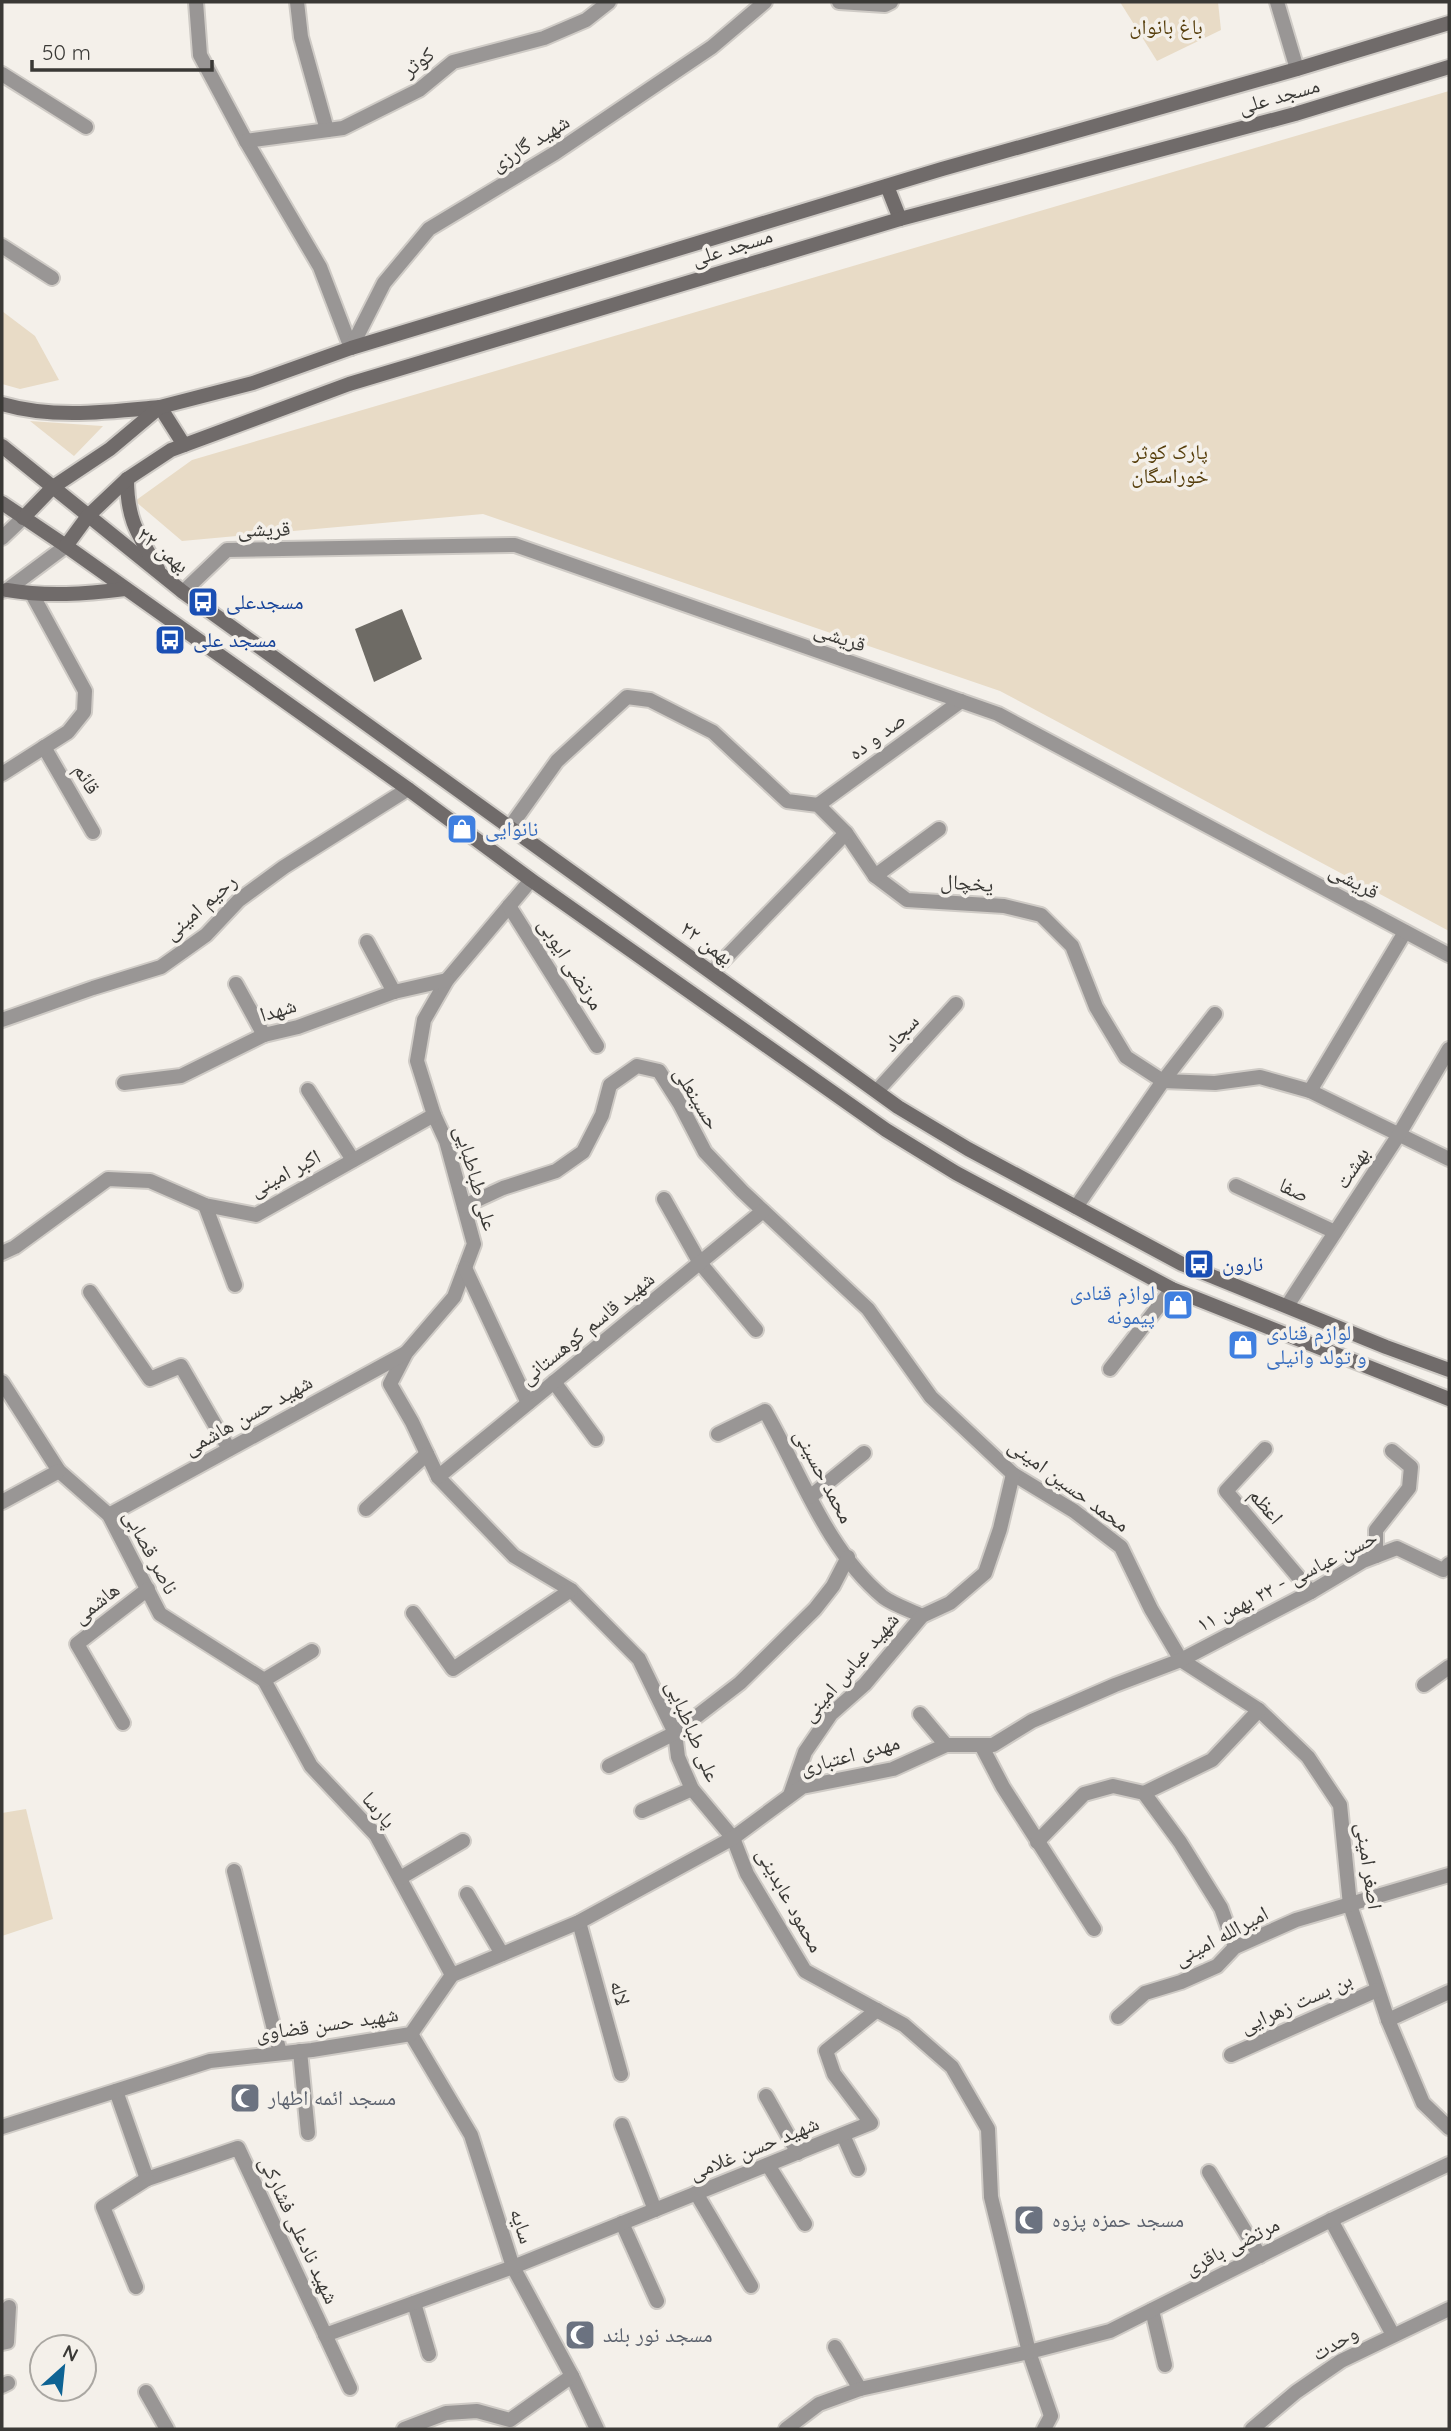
<svg xmlns="http://www.w3.org/2000/svg" width="1451" height="2431" font-family="Quicksand,'Noto Naskh Arabic',sans-serif">
<style>
.green{fill:#e8dbc6}
.building{fill:#6e6b65}
.lines{fill:none;stroke-linecap:round;stroke-linejoin:round}
.minor-casing{stroke:#cfcbc6;stroke-width:18}
.tertiary-casing{stroke:#cfcbc6;stroke-width:18}
.secondary-casing{stroke:#cfcbc6;stroke-width:18}
.minor{stroke:#999695;stroke-width:14}
.tertiary{stroke:#999695;stroke-width:14}
.secondary{stroke:#706b6a;stroke-width:14}
.labels{text-anchor:middle;stroke-width:7;stroke-linejoin:round;paint-order:stroke}
.park-label{font-size:21px;fill:#563e0c;stroke:#f4f0ea}
.street-label{font-size:21px;fill:#3a3936;stroke:#f4f0ea}
.transit-label{font-size:21px;fill:#164399;stroke:#f4f0ea;text-anchor:start}
.shop-label{font-size:21px;fill:#366cbe;stroke:#f4f0ea;text-anchor:start}
.worship-label{font-size:21px;fill:#5b616d;stroke:#f4f0ea;text-anchor:start}
</style>
<rect width="100%" height="100%" fill="#f4f0ea"/>
<!-- green -->
<g class="green">
<path d="M1120,2H1218L1221,30L1157,61Z"/>
<path d="M1449,91V931L1000,691L483,514L182,541L135,501L192,460Z"/>
<path d="M2,311L35,336L59,380L20,389L2,384Z"/>
<path d="M30,421L102,426H103L74,456Z"/>
<path d="M26,1809L53,1919L2,1936V1813Z"/>
</g>
<!-- building -->
<path class="building" d="M402,609L422,659L374,682L355,629Z"/>
<g class="lines">
<!-- minor casing -->
<g class="minor-casing">
<g id="minor">
<path d="M196,2L200,55L246,141L320,267L351,348"/>
<path d="M297,2L301,37L327,130"/>
<path d="M839,2L885,5L891,2"/>
<path d="M1277,2L1297,69"/>
<path d="M2,74L86,127"/>
<path d="M246,141L343,128L419,90L453,62L544,38L586,20L609,2"/>
<path d="M2,246L52,278"/>
<path d="M351,348L384,283L429,229L555,153L712,47L765,2"/>
<path d="M44,747L93,832"/>
<path d="M2,774L68,732L84,712L85,691L32,594"/>
<path d="M818,805L961,701"/>
<path d="M510,827L557,761L627,697L650,700L713,732L787,801L818,805L846,833L875,876L907,900L1004,906L1041,915L1072,946L1096,1007L1126,1057L1163,1081L1215,1083L1260,1077L1310,1091L1449,1159"/>
<path d="M875,876L939,829"/>
<path d="M531,880L447,980L424,1020L417,1061L434,1115L446,1141L474,1244L454,1297L406,1353L390,1384L412,1422L438,1477L514,1556L571,1590L639,1659L675,1733L678,1757L692,1789L733,1838L747,1874L805,1971L904,2025L952,2067L988,2129L991,2197L1029,2352L1051,2416L1044,2429"/>
<path d="M509,906L597,1046"/>
<path d="M367,942L394,992"/>
<path d="M712,972L846,833"/>
<path d="M236,984L264,1035"/>
<path d="M2,1020L93,988L161,967L206,935L239,900L284,867L408,789"/>
<path d="M124,1083L181,1076L264,1035L298,1027L394,992L447,980"/>
<path d="M308,1090L353,1160"/>
<path d="M877,1091L956,1004"/>
<path d="M1310,1091L1405,932"/>
<path d="M1236,1186L1335,1232"/>
<path d="M664,1199L700,1263L756,1330"/>
<path d="M205,1205L235,1285"/>
<path d="M464,1206L503,1188L556,1171L583,1152L602,1115L610,1085L637,1066L659,1071L680,1104L705,1152L742,1191L868,1309L931,1397L1013,1474L1074,1511L1121,1547L1151,1609L1181,1660L1259,1710L1308,1757L1340,1805L1350,1905L1388,2020L1423,2103L1449,2128"/>
<path d="M1076,1207L1163,1081L1215,1014"/>
<path d="M2,1253L15,1247L108,1179L150,1181L205,1205L256,1215L434,1115"/>
<path d="M465,1268L528,1403"/>
<path d="M90,1292L150,1379L181,1366L229,1449"/>
<path d="M1110,1369L1172,1289"/>
<path d="M2,1382L59,1471L109,1515L160,1614L264,1680L311,1766L376,1835L452,1975"/>
<path d="M554,1382L596,1439"/>
<path d="M718,1434L765,1411C801,1474 826,1549 883,1597C894,1605 910,1610 922,1616"/>
<path d="M1265,1449L1226,1491L1311,1592"/>
<path d="M438,1477L763,1211"/>
<path d="M810,1497L864,1453"/>
<path d="M2,1502L59,1471"/>
<path d="M366,1509L427,1454"/>
<path d="M109,1515L406,1353"/>
<path d="M1376,1556V1530L1409,1488L1411,1467L1392,1451"/>
<path d="M413,1613L453,1669L571,1590"/>
<path d="M264,1680L312,1651"/>
<path d="M1424,1685L1449,1667"/>
<path d="M920,1714L946,1745"/>
<path d="M123,1723L77,1644L148,1589"/>
<path d="M981,1745L1003,1787L1094,1929"/>
<path d="M609,1766L675,1733L740,1683L815,1609L833,1586L848,1557"/>
<path d="M1144,1793L1212,1760L1259,1710"/>
<path d="M790,1795L805,1752L831,1714L865,1684L922,1616L950,1603L985,1573L1000,1529L1013,1474"/>
<path d="M642,1811L692,1789"/>
<path d="M1037,1842L1084,1794L1113,1786L1144,1793L1180,1842L1221,1908L1235,1947"/>
<path d="M234,1871L280,2053"/>
<path d="M400,1878L463,1841"/>
<path d="M467,1894L502,1954"/>
<path d="M579,1922L621,2074"/>
<path d="M1118,2017L1145,1993L1181,1982L1217,1966L1235,1947L1296,1920L1449,1875"/>
<path d="M1388,2020L1449,1992"/>
<path d="M411,2034L471,2135L513,2267L572,2376L597,2429"/>
<path d="M300,2051L308,2133"/>
<path d="M1231,2055L1377,1990"/>
<path d="M116,2091L147,2179L238,2148L350,2388"/>
<path d="M766,2096L798,2153"/>
<path d="M622,2125L655,2210"/>
<path d="M2,2127L210,2061L312,2050L411,2034L452,1975L579,1922L733,1838L802,1787L893,1769L946,1745H993L1032,1721L1115,1685L1181,1660L1311,1592L1363,1561L1397,1548L1443,1570L1449,1564"/>
<path d="M843,2135L858,2169"/>
<path d="M768,2165L805,2224"/>
<path d="M1209,2172L1260,2256"/>
<path d="M696,2193L751,2286"/>
<path d="M1331,2220L1393,2335"/>
<path d="M622,2223L657,2301"/>
<path d="M136,2287L103,2207L147,2179"/>
<path d="M414,2303L429,2354"/>
<path d="M1152,2310L1165,2365"/>
<path d="M325,2335L513,2267L871,2123L834,2074L826,2051L877,2010"/>
<path d="M2,2343L7,2342L9,2307"/>
<path d="M835,2347L860,2389"/>
<path d="M2,2386L8,2383"/>
<path d="M146,2392L167,2429"/>
<path d="M404,2429L446,2413L477,2411L510,2420L572,2376"/>
<path d="M786,2429L819,2404L860,2389L1029,2352L1110,2331L1331,2220L1449,2164"/>
<path d="M1252,2429L1296,2392L1341,2361L1449,2309"/>
</g>
</g>
<!-- tertiary casing -->
<g class="tertiary-casing">
<g id="tertiary">
<path d="M2,538L23,518"/>
<path d="M2,591L7,590L66,546"/>
<path d="M183,592L227,550L515,545L998,714L1449,955"/>
<path d="M1287,1306L1398,1136L1449,1049"/>
</g>
</g>
<!-- secondary casing -->
<g class="secondary-casing">
<g id="secondary">
<path d="M887,186L900,219"/>
<path d="M2,404C53,419 107,412 160,407L184,445"/>
<path d="M2,446L183,592L898,1107L968,1149L1182,1264L1386,1347L1449,1370"/>
<path d="M127,479C127,520 138,534 158,569"/>
<path d="M2,503L66,546L408,789L531,880L886,1130L956,1173L1172,1289L1449,1399"/>
<path d="M23,518L53,487L110,449L160,407L253,383L351,348L942,169L1297,69L1449,23"/>
<path d="M66,546L88,516L127,479L171,450L349,384L900,219L1295,114L1449,67"/>
<path d="M7,590C48,597 85,594 125,589"/>
</g>
</g>
<!-- minor -->
<use href="#minor" class="minor"/>
<!-- tertiary -->
<use href="#tertiary" class="tertiary"/>
<!-- secondary -->
<use href="#secondary" class="secondary"/>
</g>
<!-- icons -->
<defs>
<g id="bus-square" transform="scale(1.575)"><rect x="-9" y="-9" width="18" height="18" rx="4" fill="#1a4fb4" stroke="#f4f0ea"/><path d="M-5-6H5V4H4V6H2V4H-2V6H-4V4H-5ZM-3.5-4V0h7V-4ZM-3.5 1.2v1.5H-2V1.2ZM2 1.2v1.5H3.5V1.2Z" fill="#fff"/></g>
<g id="shop-square" transform="scale(1.575)"><rect x="-9" y="-9" width="18" height="18" rx="4" fill="#3f7fe0" stroke="#f4f0ea"/><path d="M-5-2.5h2.3a2.7 3.5 0 0 1 5.4 0H5L5.5 6h-11ZM-1.5-2.5h3a1.5 2.3 0 0 0-3 0Z" fill="#fff"/></g>
<g id="mosque-square" transform="scale(1.575)"><rect x="-9" y="-9" width="18" height="18" rx="4" fill="#6b7280" stroke="#f4f0ea"/><path d="M3.5-4.9A6 6 0 1 0 3.5 4.9A5 5 0 1 1 3.5-4.9Z" fill="#fff"/></g>
</defs>
<g fill-rule="evenodd">
<use href="#bus-square" x="203" y="602"/>
<use href="#bus-square" x="170" y="640"/>
<use href="#shop-square" x="462" y="829"/>
<use href="#bus-square" x="1199" y="1264"/>
<use href="#shop-square" x="1178" y="1305"/>
<use href="#shop-square" x="1243" y="1345"/>
<use href="#mosque-square" x="245" y="2098"/>
<use href="#mosque-square" x="1029" y="2220"/>
<use href="#mosque-square" x="580" y="2335"/>
</g>
<g class="labels">
<!-- park labels -->
<g class="park-label">
<text x="1166" y="34">باغ بانوان</text>
<text x="1170" y="459">پارک کوثر<tspan x="1170" dy="24">خوراسگان</tspan></text>
</g>
<!-- street labels -->
<g class="street-label">
<text transform="translate(418 62) rotate(-37)" y="7">کوثر</text>
<text transform="translate(1279 96) rotate(-16)" y="7">مسجد علی</text>
<text transform="translate(530 143) rotate(-32)" y="7">شهید گارزی</text>
<text transform="translate(732 247) rotate(-17)" y="7">مسجد علی</text>
<text transform="translate(264 529) rotate(-1)" y="7">قریشی</text>
<text transform="translate(163 550) rotate(39)" y="7">۲۲ بهمن</text>
<text transform="translate(840 637) rotate(19)" y="7">قریشی</text>
<text transform="translate(877 736) rotate(-36)" y="7">صد و ده</text>
<text transform="translate(87 779) rotate(60)" y="7">قائم</text>
<text transform="translate(1354 881) rotate(28)" y="7">قریشی</text>
<text transform="translate(967 883) rotate(4)" y="7">یخچال</text>
<text transform="translate(200 907) rotate(-41)" y="7">رحیم امینی</text>
<text transform="translate(707 943) rotate(36)" y="7">۲۲ بهمن</text>
<text transform="translate(571 964) rotate(58)" y="7">مرتضی ایوبی</text>
<text transform="translate(278 1010) rotate(-17)" y="7">شهدا</text>
<text transform="translate(901 1033) rotate(-48)" y="7">سجاد</text>
<text transform="translate(697 1098) rotate(59)" y="7">حسینعلی</text>
<text transform="translate(1352 1168) rotate(-57)" y="7">بهشت</text>
<text transform="translate(285 1173) rotate(-28)" y="7">اکبر امینی</text>
<text transform="translate(476 1178) rotate(74)" y="7">علی طباطبایی</text>
<text transform="translate(1294 1190) rotate(25)" y="7">صفا</text>
<text transform="translate(587 1328) rotate(-39)" y="7">شهید قاسم کوهستانی</text>
<text transform="translate(248 1415) rotate(-29)" y="7">شهید حسن هاشمی</text>
<text transform="translate(824 1476) rotate(62)" y="7">محمد حسینی</text>
<text transform="translate(1069 1485) rotate(36)" y="7">محمد حسین امینی</text>
<text transform="translate(1266 1506) rotate(50)" y="7">اعظم</text>
<text transform="translate(151 1552) rotate(62)" y="7">ناصر قصابی</text>
<text transform="translate(1287 1581) rotate(-27)" y="7">حسن عباسی - ۲۲ بهمن ۱۱</text>
<text transform="translate(96 1603) rotate(-38)" y="7">هاشمی</text>
<text transform="translate(850 1667) rotate(-49)" y="7">شهید عباس امینی</text>
<text transform="translate(693 1731) rotate(67)" y="7">علی طباطبایی</text>
<text transform="translate(850 1755) rotate(-15)" y="7">مهدی اعتباری</text>
<text transform="translate(379 1810) rotate(50)" y="7">پارسا</text>
<text transform="translate(1369 1866) rotate(82)" y="7">اصغر امینی</text>
<text transform="translate(790 1900) rotate(61)" y="7">محمود عابدینی</text>
<text transform="translate(1221 1936) rotate(-28)" y="7">امیرالله امینی</text>
<text transform="translate(620 1993) rotate(75)" y="7">لاله</text>
<text transform="translate(1296 2003) rotate(-24)" y="7">بن بست زهرایی</text>
<text transform="translate(327 2024) rotate(-8)" y="7">شهید حسن قضاوی</text>
<text transform="translate(754 2148) rotate(-22)" y="7">شهید حسن غلامی</text>
<text transform="translate(522 2226) rotate(72)" y="7">سایه</text>
<text transform="translate(299 2230) rotate(65)" y="7">شهید نادعلی فشارکی</text>
<text transform="translate(1232 2246) rotate(-27)" y="7">مرتضی باقری</text>
<text transform="translate(1335 2343) rotate(-30)" y="7">وحدت</text>
</g>
<!-- transit labels -->
<g class="transit-label">
<text x="226" y="609">مسجدعلی</text>
<text x="193" y="647">مسجد علی</text>
<text x="1222" y="1271">نارون</text>
</g>
<!-- shop labels -->
<g class="shop-label">
<text x="485" y="836">نانوایی</text>
<text x="1155" y="1300" text-anchor="end">لوازم قنادی<tspan x="1155" dy="24">پیمونه</tspan></text>
<text x="1266" y="1340">لوازم قنادی<tspan x="1266" dy="24">و تولد وانیلی</tspan></text>
</g>
<!-- worship labels -->
<g class="worship-label">
<text x="268" y="2105">مسجد ائمه اطهار</text>
<text x="1052" y="2227">مسجد حمزه پزوه</text>
<text x="603" y="2342">مسجد نور بلند</text>
</g>
</g>
<!-- border -->
<rect width="1451" height="2431" fill="none" stroke="#3a3936" stroke-width="7"/>
<!-- north arrow -->
<g transform="translate(63 2368) rotate(27)"><circle r="33" fill="#f4f0ea" stroke="#aaa7a2" stroke-width="2"/>
<path d="M0-5L12 26L0 18L-12 26Z" fill="#0e6394"/>
<text y="-10" font-size="19" font-weight="bold" text-anchor="middle" fill="#3a3936">N</text>
</g>
<!-- scale -->
<path d="M32 60v10h180v-10" fill="none" stroke="#3a3936" stroke-width="3.5"/>
<text x="42" y="60" font-size="21" fill="#3a3936" stroke="#f4f0ea" stroke-width="5" paint-order="stroke">50 m</text>
</svg>
